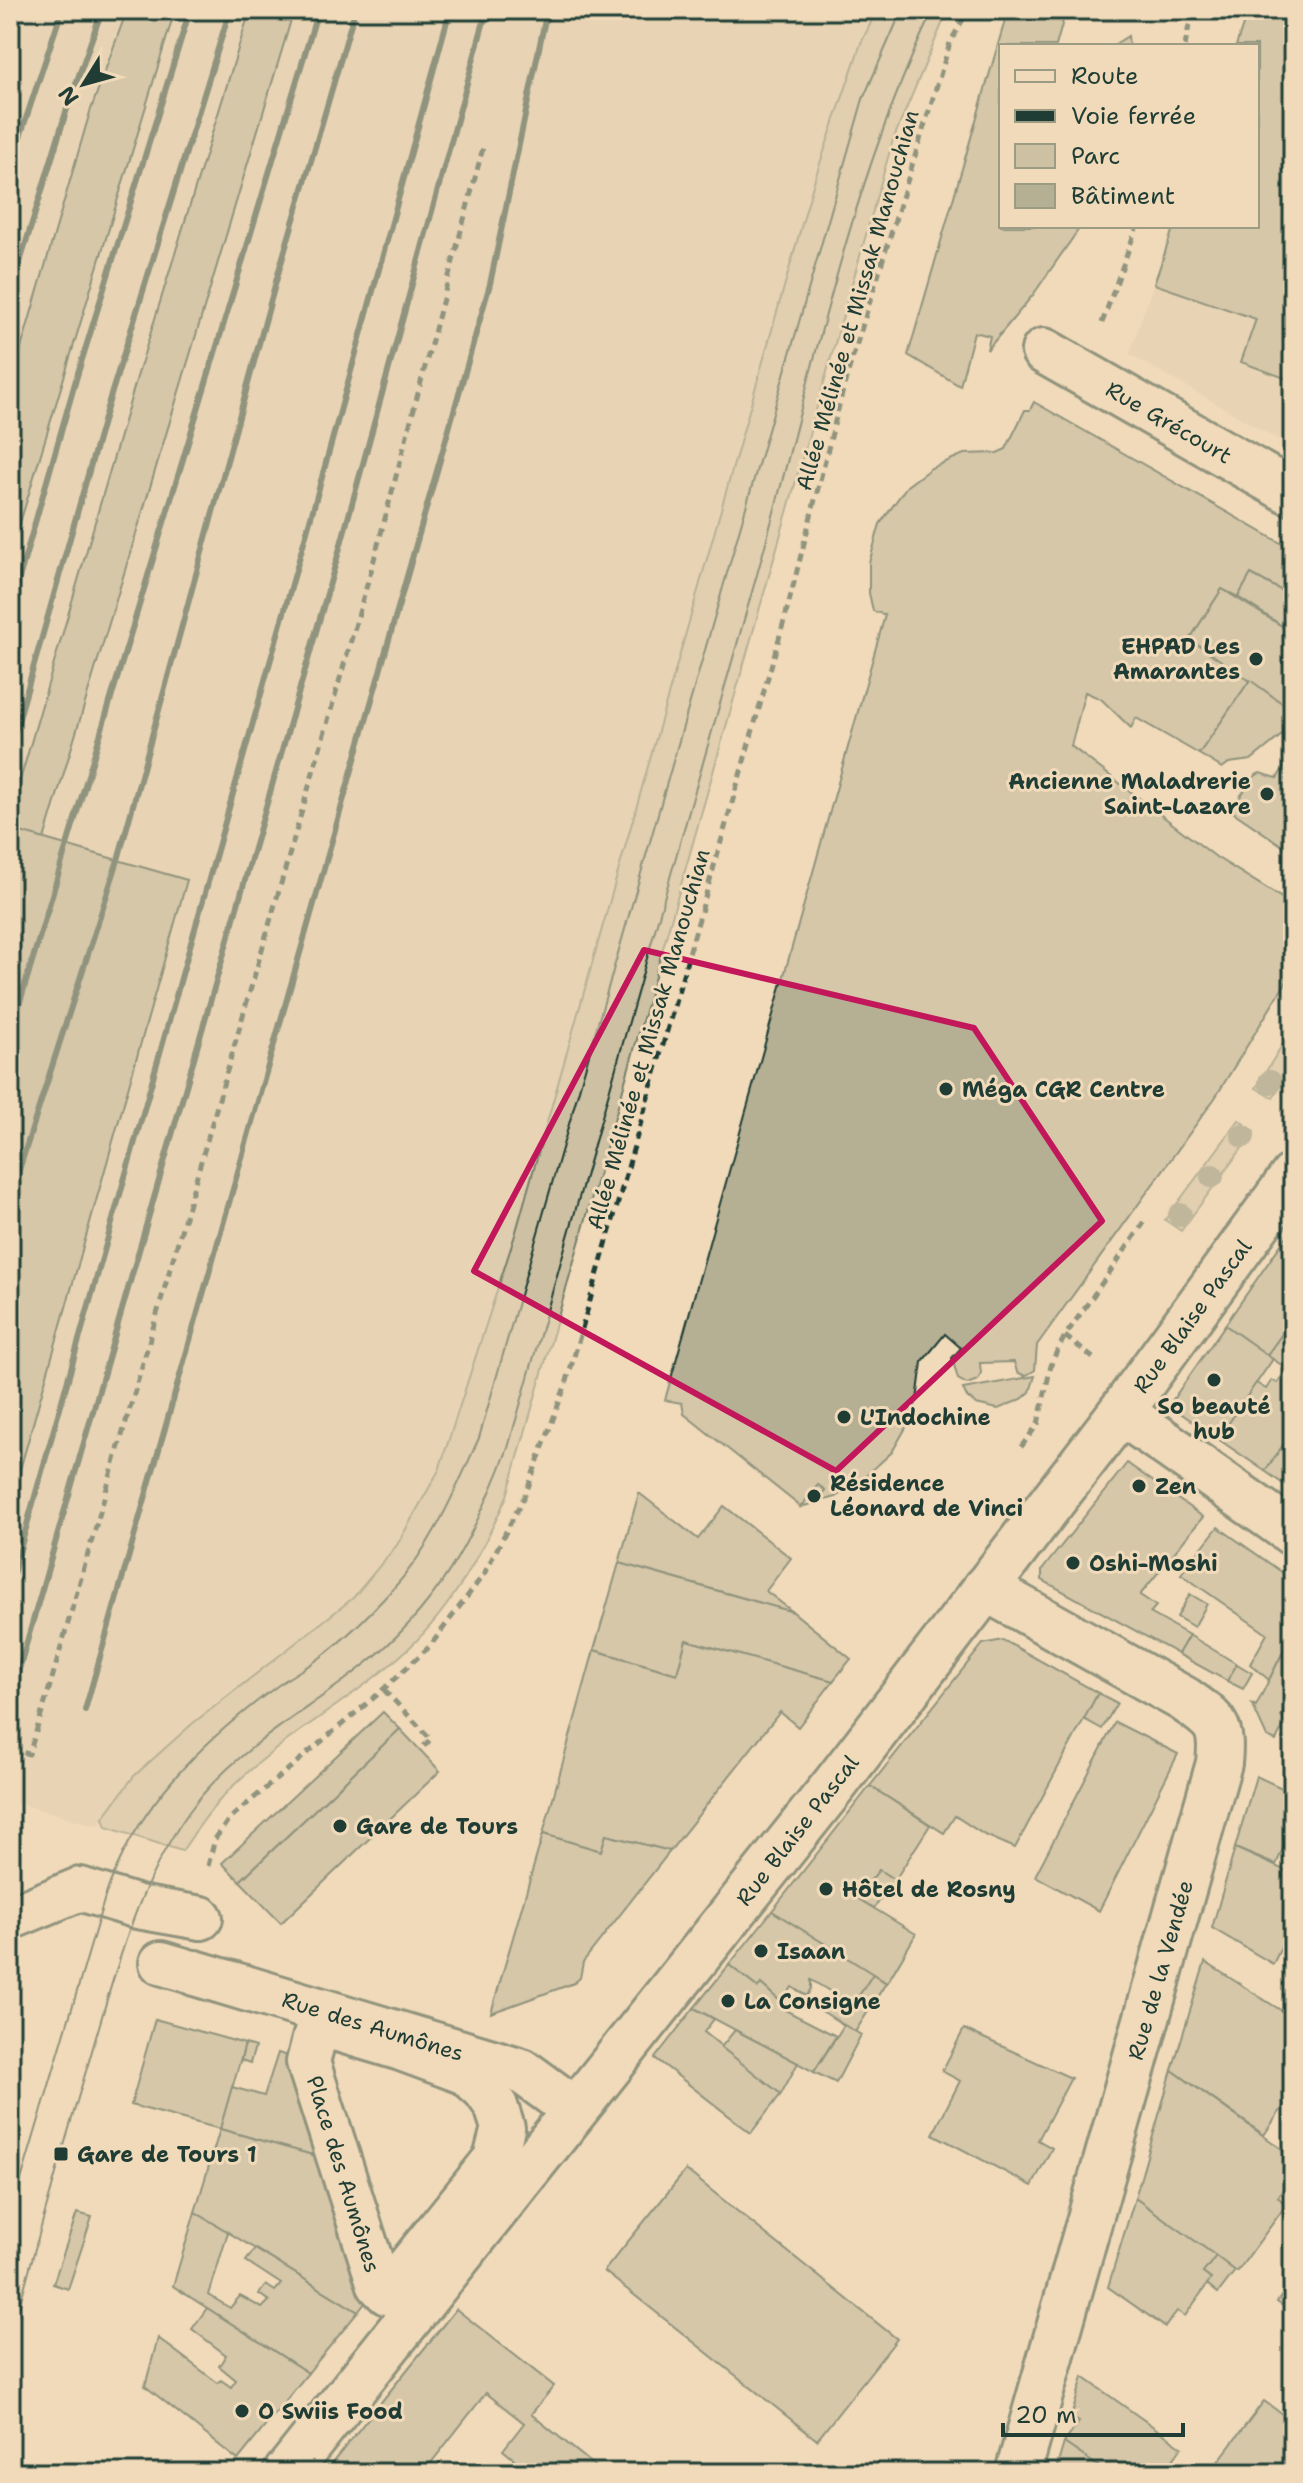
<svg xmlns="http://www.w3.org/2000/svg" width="1303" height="2483" font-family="'Shantell Sans',sans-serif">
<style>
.built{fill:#decdae}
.green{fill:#cec1a3;stroke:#767f6c;stroke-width:2}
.building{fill:#b5af94;stroke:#1f3d34;stroke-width:2}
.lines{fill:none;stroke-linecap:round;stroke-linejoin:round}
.pedestrian-casing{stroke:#1f3d34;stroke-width:48}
.minor-casing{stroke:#1f3d34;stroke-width:50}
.path{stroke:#1f3d34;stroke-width:5;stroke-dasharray:8 6;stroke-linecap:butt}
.pedestrian{stroke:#f0dab9;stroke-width:42}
.minor{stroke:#f0dab9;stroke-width:44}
.tram{stroke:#1f3d34;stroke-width:2}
.rail{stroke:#1f3d34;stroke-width:6}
.tree{fill:#868b76}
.marked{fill:none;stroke:#c2185b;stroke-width:6;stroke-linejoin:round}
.poi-dot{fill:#1f3d34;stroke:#f0dab9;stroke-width:3}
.labels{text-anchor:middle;stroke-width:6;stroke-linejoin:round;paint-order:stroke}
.street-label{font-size:22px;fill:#1f3d34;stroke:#f0dab9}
.poi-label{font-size:22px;font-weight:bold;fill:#1f3d34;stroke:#f0dab9;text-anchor:start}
</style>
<rect width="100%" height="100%" fill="#f0dab9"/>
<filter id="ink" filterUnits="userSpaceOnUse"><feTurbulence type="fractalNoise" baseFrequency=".0125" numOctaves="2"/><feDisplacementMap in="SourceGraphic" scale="16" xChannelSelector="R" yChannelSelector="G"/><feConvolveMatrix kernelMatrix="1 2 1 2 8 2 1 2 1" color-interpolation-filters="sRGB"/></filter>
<g filter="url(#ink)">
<!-- built -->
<g class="built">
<path d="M10,10H877L861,43L815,178L515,1236L439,1470L397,1545L353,1598L192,1724L134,1776L100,1824L93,1825L10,1801Z"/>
<path d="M1248,10H1293V448L1129,354L1174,226H1257V46H1236Z"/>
</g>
<!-- green -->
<g class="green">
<path d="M877,10H948L893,140L507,1496C482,1552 453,1607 408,1649C353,1700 284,1735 231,1788C212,1807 197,1829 182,1851L106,1827L103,1818L134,1776L192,1724L353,1598L397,1545L439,1470L515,1235L815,178L861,43Z"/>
<path d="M1293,1027V1065L1273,1098L1256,1088Z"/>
<path d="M1239,1120L1254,1132L1181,1231L1165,1220Z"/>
</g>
<!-- building -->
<g class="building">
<path d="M127,10H175L10,556V386L90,112Z"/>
<path d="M250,10H294L44,839L27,835L10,829V815L137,377Z"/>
<path d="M1008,10H1066L1056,46H1001V226H1081L1033,295L987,350L990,336L974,332L960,386L908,355Z"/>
<path d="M1248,10H1293V381L1241,362L1256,319L1154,284L1174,226H1257V46H1236Z"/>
<path d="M1128,36L1129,46H1112Z"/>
<path d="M1034,402L1293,550V593L1291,596L1251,574L1238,597L1222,589L1190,639L1250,680L1199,754L1136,718L1131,728L1101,699L1085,692L1071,746L1216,857L1293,905V971L1215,1098L1037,1345L1035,1370L1025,1376L1017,1372L1014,1362L980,1363L981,1374L978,1380L967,1384L958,1379L952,1358L961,1348L945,1334L922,1362L917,1401L908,1424L892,1452L857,1484L835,1497L815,1503L825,1490L818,1485L801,1507L684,1414L682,1403L665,1400L885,615L873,611L869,593V563L880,524L907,486L931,468L964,454L997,453L1006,449L1025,410H1030Z"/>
<path d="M1251,574L1291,596L1293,593V633L1238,597Z"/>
<path d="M1222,589L1293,633V711L1190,639Z"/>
<path d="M1250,680L1293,711V729L1288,730L1251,760L1229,763L1222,768L1199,754Z"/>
<path d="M1293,753V853L1230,810L1256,775L1260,773L1277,778Z"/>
<path d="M10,829L187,880L10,1505Z"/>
<path d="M1293,1227V1319L1267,1355L1225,1325Z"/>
<path d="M1225,1325L1273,1359L1218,1439L1169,1405Z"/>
<path d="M1285,1330L1293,1336V1431L1265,1471L1218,1439L1256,1383L1266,1389L1272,1380L1277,1383L1287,1369L1267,1355Z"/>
<path d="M1035,1376L1030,1392L1022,1399L998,1409L976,1404L967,1397L963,1389Z"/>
<path d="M1293,1431V1491L1265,1471Z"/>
<path d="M1127,1463L1203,1517L1140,1595L1156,1606L1150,1613L1189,1635L1178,1654L1042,1580V1570Z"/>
<path d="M818,1485L825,1490L815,1503L801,1507Z"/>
<path d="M639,1493L698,1539L724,1506L791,1558L766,1591L793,1612L619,1563Z"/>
<path d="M1218,1527L1293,1580V1632L1269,1680L1250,1664L1267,1634L1181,1574Z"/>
<path d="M619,1563L793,1612L851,1659L833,1681L686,1640L677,1674L594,1650Z"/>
<path d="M1190,1594L1207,1604L1194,1627L1177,1617Z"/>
<path d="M1293,1632V1706L1289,1704L1281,1716L1287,1719L1276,1741L1267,1737L1252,1704L1256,1706Z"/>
<path d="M1189,1635L1237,1664L1227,1681L1178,1654Z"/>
<path d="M686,1640L833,1681L798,1727L780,1712L670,1851L606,1835L601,1851L543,1834L594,1650L677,1674Z"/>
<path d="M1003,1640L1098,1693L1015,1848L983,1834L955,1816L944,1833L870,1786L983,1644Z"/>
<path d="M1237,1664L1252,1673L1243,1689L1227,1681Z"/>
<path d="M1098,1693L1117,1703L1102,1729L1084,1719Z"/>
<path d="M383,1712L400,1729L240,1881L222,1863Z"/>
<path d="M1115,1722L1178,1754L1099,1911L1035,1876Z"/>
<path d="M400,1729L440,1771L281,1923L240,1881Z"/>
<path d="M1256,1776L1293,1793V1841L1287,1839L1276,1865L1235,1848Z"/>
<path d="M870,1786L930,1825L895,1880L879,1870L857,1898L916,1934L887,1983L772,1911Z"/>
<path d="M543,1834L601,1851L606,1835L670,1851L583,1962L580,1978L574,1983L491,2013Z"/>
<path d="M1235,1848L1293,1874V1923L1273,1964L1212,1928Z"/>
<path d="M879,1870L895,1880L874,1908L857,1898Z"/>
<path d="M772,1911L873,1974L853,2005L811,1980V1988L807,1996L792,1987L782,2003L761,1984L758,1988L729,1965Z"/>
<path d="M1205,1962L1293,2018V2080L1290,2085L1293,2087V2092L1264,2135L1172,2070Z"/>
<path d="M729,1965L758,1988L761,1984L782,2003L781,2008L836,2036L814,2072L694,2008Z"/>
<path d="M873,1974L886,1983L855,2032L822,2011L833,1993L853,2005Z"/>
<path d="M694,2008L714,2019L704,2032L781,2094L751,2133L655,2058Z"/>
<path d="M155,2019L245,2044L220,2129L131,2105Z"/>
<path d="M844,2025L861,2035L836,2083L814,2072Z"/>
<path d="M964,2029L1071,2078L1038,2140L1052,2148L1032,2186L933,2134L960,2081L942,2071Z"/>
<path d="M735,2030L798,2063L781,2094L721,2047Z"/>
<path d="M245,2044L255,2047L250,2063L241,2060Z"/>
<path d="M278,2053L297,2059L341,2163L220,2129L232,2087L264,2096Z"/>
<path d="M1172,2070L1293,2157V2175L1278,2197L1286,2205L1237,2272L1135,2198Z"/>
<path d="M220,2129L341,2163L379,2285L358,2312L195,2212Z"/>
<path d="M686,2170L897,2339L817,2440L604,2271Z"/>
<path d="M1135,2198L1216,2256L1203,2273L1211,2279L1185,2316L1177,2311L1165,2327L1108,2287Z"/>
<path d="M195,2212L228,2232L209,2295L230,2308L240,2296L262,2308L269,2301L259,2294L266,2285L275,2291L281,2284L246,2261L255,2249L358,2312L308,2373L173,2286Z"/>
<path d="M77,2213L92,2217L68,2289L53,2284Z"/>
<path d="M1216,2256L1235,2271L1218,2293L1207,2284L1211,2279L1203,2273Z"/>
<path d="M1293,2280V2308L1290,2311L1277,2302Z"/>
<path d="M207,2308L308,2373L238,2460L145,2386L158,2338L218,2383L221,2380L231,2387L236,2380L219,2366L226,2355L192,2329Z"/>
<path d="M456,2309L554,2386L531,2414L595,2466L590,2473H531L503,2450L524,2423L486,2393L423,2473H324Z"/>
<path d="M1083,2377L1182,2447L1164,2473H1108L1064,2443L1079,2422L1071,2417Z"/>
<path d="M1264,2401L1293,2422V2473H1231L1217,2463Z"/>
<path d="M1064,2443L1108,2473H1055Z"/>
</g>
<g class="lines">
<!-- pedestrian casing -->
<g class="pedestrian-casing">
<g id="pedestrian">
<path d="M10,1918L80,1889L138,1907L201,1918"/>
<path d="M161,1963L195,1973"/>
<path d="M318,2024L401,2049L466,2073L484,2089L496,2106L503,2128L495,2159L387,2293L379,2285L308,2062Z"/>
</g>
</g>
<!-- minor casing -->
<g class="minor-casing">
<g id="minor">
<path d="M1044,351L1293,493"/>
<path d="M1121,1412L1293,1533"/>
<path d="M985,1588L1184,1699C1215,1721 1223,1724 1219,1763L1018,2473"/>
<path d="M195,1973L522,2071L574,2109"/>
<path d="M286,2473L836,1783L1121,1412L1293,1176"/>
</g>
</g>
<!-- path -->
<g class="path">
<path d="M10,34L18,10"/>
<path d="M1185,46L1192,10"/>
<path d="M1102,323L1137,226"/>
<path d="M1065,1336L1093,1358"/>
<path d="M1021,1447L1038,1424L1052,1361L1065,1336L1146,1220"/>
<path d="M384,1690L431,1739L420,1750"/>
<path d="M10,1749L29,1754L45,1703L371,571L484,144"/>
<path d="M208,1866L215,1839L229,1819L377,1695L430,1646L484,1574L526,1493L567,1381L786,614L845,382L950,43L968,10"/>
</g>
<!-- pedestrian -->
<use href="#pedestrian" class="pedestrian"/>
<!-- minor -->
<use href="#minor" class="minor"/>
<!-- tram -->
<g class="tram">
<path d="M10,2217L105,1897C136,1805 203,1740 280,1684C293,1674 308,1667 321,1657C346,1638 370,1614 392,1590C432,1547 455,1491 479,1438L863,99L902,10"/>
<path d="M10,2341C35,2247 61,2154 89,2061C116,1970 138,1876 198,1800C241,1747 304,1712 358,1670C437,1609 473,1540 508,1448C589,1157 673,868 756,578C810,388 847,189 933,10"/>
</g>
<!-- rail -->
<g class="rail">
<path d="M10,167L62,10"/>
<path d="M10,295L66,112L102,10"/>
<path d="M10,610L77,376L190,10"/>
<path d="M10,750L106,411L230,10"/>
<path d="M10,1035L318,10"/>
<path d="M10,1198L118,860L278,274L355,10"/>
<path d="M10,1585L316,499L450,10"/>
<path d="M14,1687L338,555L487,10"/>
<path d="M85,1710L490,284L547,10"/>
</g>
</g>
<!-- trees -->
<g class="tree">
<circle cx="1270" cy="1082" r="12"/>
<circle cx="1243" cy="1136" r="12"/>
<circle cx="1212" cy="1176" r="12"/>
<circle cx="1180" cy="1215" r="12"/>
</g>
</g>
<!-- marked area -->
<path d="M0 0H1303V2483H0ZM644,950L974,1028L1102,1221L836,1471L474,1271Z" fill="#f0dab9" fill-opacity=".55" fill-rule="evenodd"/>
<path class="marked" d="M644,950L974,1028L1102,1221L836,1471L474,1271Z"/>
<!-- markers -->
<g class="poi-dot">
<circle cx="1256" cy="659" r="8"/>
<circle cx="1267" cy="794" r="8"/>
<circle cx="946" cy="1089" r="8"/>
<circle cx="1214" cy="1380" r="8"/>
<circle cx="844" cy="1417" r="8"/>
<circle cx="1139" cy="1486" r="8"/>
<circle cx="814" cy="1496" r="8"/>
<circle cx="1073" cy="1563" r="8"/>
<circle cx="340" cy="1826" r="8"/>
<circle cx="826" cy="1889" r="8"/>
<circle cx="761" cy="1951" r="8"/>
<circle cx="728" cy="2001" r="8"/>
<rect x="53" y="2146" width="16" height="16" rx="4"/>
<circle cx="242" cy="2411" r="8"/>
</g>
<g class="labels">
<!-- street labels -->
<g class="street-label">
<text transform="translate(857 300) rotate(-74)" y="8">Allée Mélinée et Missak Manouchian</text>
<text transform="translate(1169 422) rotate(30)" y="8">Rue Grécourt</text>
<text transform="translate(648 1039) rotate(-74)" y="8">Allée Mélinée et Missak Manouchian</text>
<text transform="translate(1192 1316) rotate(-54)" y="8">Rue Blaise Pascal</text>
<text transform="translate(797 1830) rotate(-52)" y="8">Rue Blaise Pascal</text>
<text transform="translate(1160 1970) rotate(-74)" y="8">Rue de la Vendée</text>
<text transform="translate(373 2026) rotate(17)" y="8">Rue des Aumônes</text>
<text transform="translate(344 2174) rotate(73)" y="8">Place des Aumônes</text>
</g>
<!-- poi labels -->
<g class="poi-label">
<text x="1240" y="654" text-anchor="end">EHPAD Les<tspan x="1240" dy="25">Amarantes</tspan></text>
<text x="1251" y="789" text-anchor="end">Ancienne Maladrerie<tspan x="1251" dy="25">Saint-Lazare</tspan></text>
<text x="962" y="1097">Méga CGR Centre</text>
<text x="1214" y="1414" text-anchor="middle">So beauté<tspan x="1214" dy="25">hub</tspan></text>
<text x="860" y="1425">L'Indochine</text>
<text x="830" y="1491">Résidence<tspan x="830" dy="25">Léonard de Vinci</tspan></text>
<text x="1155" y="1494">Zen</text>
<text x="1089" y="1571">Oshi-Moshi</text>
<text x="356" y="1834">Gare de Tours</text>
<text x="842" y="1897">Hôtel de Rosny</text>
<text x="777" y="1959">Isaan</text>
<text x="744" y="2009">La Consigne</text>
<text x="77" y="2162">Gare de Tours 1</text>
<text x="258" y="2419">O Swiis Food</text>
</g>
</g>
<!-- margin -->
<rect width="1303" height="2483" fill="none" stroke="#f0dab9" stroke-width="40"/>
<rect x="20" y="20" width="1263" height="2443" fill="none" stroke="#1f3d34" stroke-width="3" filter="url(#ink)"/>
<!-- legend -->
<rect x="999" y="44" width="260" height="184" fill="#f0dab9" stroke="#9c9b84" stroke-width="2"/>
<rect x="1015" y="70" width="40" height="12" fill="#f0dab9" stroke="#9c9b84" stroke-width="2"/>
<text x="1071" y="84" font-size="24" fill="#1f3d34">Route</text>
<rect x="1015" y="110" width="40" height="12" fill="#1f3d34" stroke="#9c9b84" stroke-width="2"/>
<text x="1071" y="124" font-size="24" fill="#1f3d34">Voie ferrée</text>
<rect x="1015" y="144" width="40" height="24" fill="#cec1a3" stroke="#9c9b84" stroke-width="2"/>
<text x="1071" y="164" font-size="24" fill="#1f3d34">Parc</text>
<rect x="1015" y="184" width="40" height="24" fill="#b5af94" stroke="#9c9b84" stroke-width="2"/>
<text x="1071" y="204" font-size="24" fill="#1f3d34">Bâtiment</text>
<!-- north arrow -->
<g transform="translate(84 84) rotate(233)" stroke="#f0dab9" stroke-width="6" paint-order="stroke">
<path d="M0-6L14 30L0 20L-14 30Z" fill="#1f3d34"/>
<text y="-12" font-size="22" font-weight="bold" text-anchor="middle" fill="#1f3d34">N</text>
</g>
<!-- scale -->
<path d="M1003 2423v12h180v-12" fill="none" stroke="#1f3d34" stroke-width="4"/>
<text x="1015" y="2423" font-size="24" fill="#1f3d34" stroke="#f0dab9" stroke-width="6" paint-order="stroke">20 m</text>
</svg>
